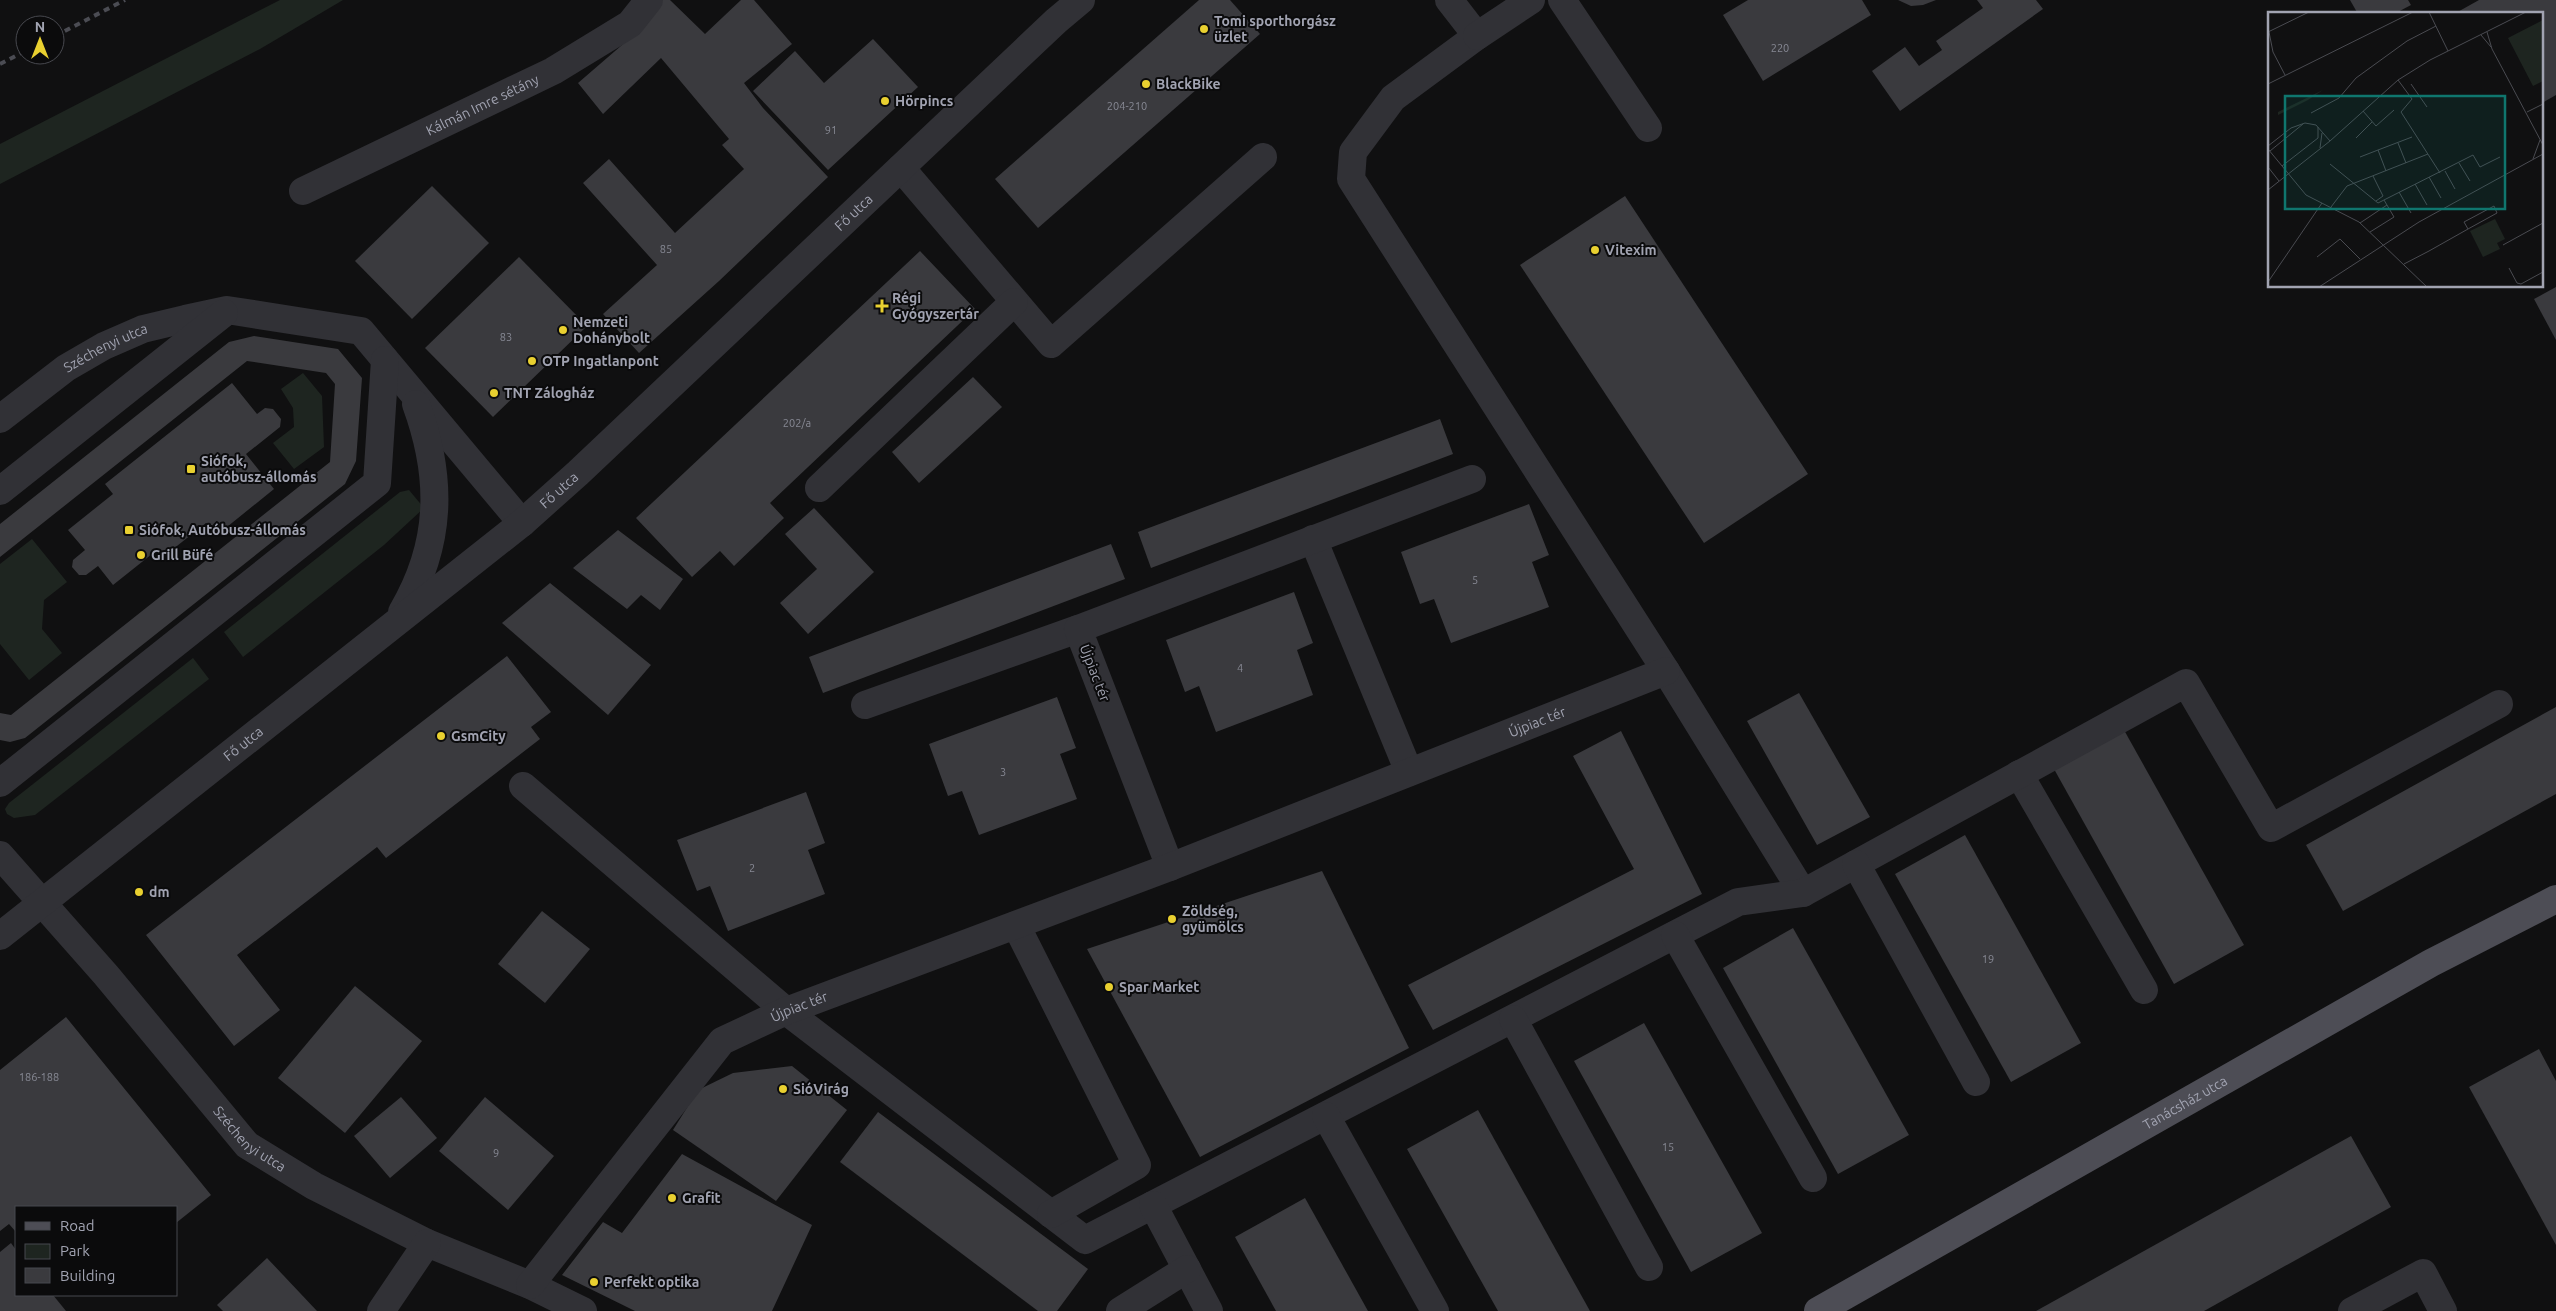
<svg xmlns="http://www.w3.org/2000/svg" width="2556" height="1311" font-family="Ubuntu,sans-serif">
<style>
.green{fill:#1e2520}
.building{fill:#3a3a3e}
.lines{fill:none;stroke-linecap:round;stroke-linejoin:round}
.minor{stroke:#313136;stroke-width:28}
.major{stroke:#4d4d55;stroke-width:28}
.rail{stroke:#4b4c53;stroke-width:4;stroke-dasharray:6 5;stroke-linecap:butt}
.poi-dot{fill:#e9d030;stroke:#0b0b0c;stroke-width:2}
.labels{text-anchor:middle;stroke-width:4;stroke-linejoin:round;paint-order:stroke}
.number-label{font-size:11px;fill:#878994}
.poi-label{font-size:14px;font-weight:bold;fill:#a1a3b1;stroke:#0b0b0c;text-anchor:start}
.street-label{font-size:14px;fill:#a1a3b1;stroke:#0b0b0c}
.inset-road{fill:none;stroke:#4a4b51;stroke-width:1}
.view{fill:#0f766e;fill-opacity:0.15;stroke:#0f766e;stroke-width:2.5}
.inset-edge{fill:none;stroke:#a1a3b1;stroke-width:2.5}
</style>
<rect width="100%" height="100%" fill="#101011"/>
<!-- green -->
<g class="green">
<path d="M280,0H343L260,49L0,184V144Z"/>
<path d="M303,373L322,396L324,447L294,469L273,443L294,427L293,408L281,389Z"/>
<path d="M409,490L424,508L384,545L243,657L224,632L400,492Z"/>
<path d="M32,539L67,582L44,600L42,629L62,653L29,680L0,644V564Z"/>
<path d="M193,658L209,679L35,815L14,818L7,814L5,809L9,803Z"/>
</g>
<!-- building -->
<g class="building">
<path d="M659,0H670L705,34L741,0H754L792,44L744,83L763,108L828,177L719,281L639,353L603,314L657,265L583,183L609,159L675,233L744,169L722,145L729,139L661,58L603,114L578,83L622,45Z"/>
<path d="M1199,0H1230L1260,34L1038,228L995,179Z"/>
<path d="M1748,0H1862L1871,15L1763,81L1723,15Z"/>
<path d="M1898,0H1936L1923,5L1911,6Z"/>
<path d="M1977,0H2036L2043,9L1900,111L1872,71L1905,47L1919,66L1942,50L1936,41L1983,8Z"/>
<path d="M2350,0H2408L2411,5L2394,14H2358Z"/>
<path d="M2479,0H2556V95L2542,103V14H2454Z"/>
<path d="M873,39L918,87L828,170L753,91L795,51L824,83Z"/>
<path d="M432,186L489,243L412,319L355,261Z"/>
<path d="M1625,196L1808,474L1704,543L1520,265Z"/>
<path d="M920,251L975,309L770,503L784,518L734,566L720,551L692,577L636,518Z"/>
<path d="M519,257L587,326L493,417L425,348Z"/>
<path d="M2556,287V340L2534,299Z"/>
<path d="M254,336L338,349L362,378L356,461L345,484L25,738L10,742L0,740V713L11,715L330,462L335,384L326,373L247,361L0,557V524L229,342Z"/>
<path d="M973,377L1002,407L919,483L892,452Z"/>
<path d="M232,383L257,414L265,408L273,409L281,419L280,427L246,454L274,489L217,535L206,523L163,557L157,550L113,585L98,566L86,575H79L72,567L73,560L85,550L68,530L113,494L105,484Z"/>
<path d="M1440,419L1453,454L1151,568L1138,532Z"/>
<path d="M1529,504L1549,555L1532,562L1549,607L1451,643L1434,599L1420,604L1401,552Z"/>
<path d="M814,508L874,572L808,634L780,603L817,569L785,534Z"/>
<path d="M618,530L683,579L660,610L641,595L627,609L573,568Z"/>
<path d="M1111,544L1125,579L823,693L809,657Z"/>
<path d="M550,583L651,665L608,715L502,623Z"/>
<path d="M1294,592L1313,643L1297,650L1313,695L1216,732L1199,686L1185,692L1166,640Z"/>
<path d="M507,656L551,712L531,727L540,739L386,858L377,847L237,955L280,1010L234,1046L146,935Z"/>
<path d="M1799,693L1870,817L1817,845L1747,721Z"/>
<path d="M1057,697L1076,748L1060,754L1077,799L979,835L962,791L948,796L929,744Z"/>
<path d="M2556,707V794L2343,911L2306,845Z"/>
<path d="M2124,730L2244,945L2174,984L2054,769Z"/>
<path d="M1621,731L1702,894L1433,1030L1408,985L1634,869L1573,756Z"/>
<path d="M806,792L825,843L808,850L825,894L728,931L710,886L697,891L677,840Z"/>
<path d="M1965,835L2081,1043L2011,1082L1895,874Z"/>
<path d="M1322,871L1409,1048L1200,1157L1087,949Z"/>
<path d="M542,911L590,949L545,1003L498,964Z"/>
<path d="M1793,928L1909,1135L1838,1174L1723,968Z"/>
<path d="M355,986L422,1041L345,1133L278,1078Z"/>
<path d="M66,1017L211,1195L176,1223V1207H16V1232L9,1224L0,1231V1070Z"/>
<path d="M1644,1023L1762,1233L1691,1272L1574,1061Z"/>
<path d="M2539,1049L2556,1081V1245L2469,1087Z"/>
<path d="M792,1066L847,1110L776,1201L673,1130L698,1090L733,1073Z"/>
<path d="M401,1097L437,1138L390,1178L354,1136Z"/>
<path d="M485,1097L554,1156L508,1210L439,1151Z"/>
<path d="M1478,1110L1590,1311H1498L1407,1149Z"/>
<path d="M878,1112L1088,1269L1057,1311H1038L840,1162Z"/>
<path d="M2351,1136L2391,1207L2204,1311H2036Z"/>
<path d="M682,1154L812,1225L772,1311H635L562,1275L603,1222L622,1233Z"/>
<path d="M1305,1198L1368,1311H1276L1235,1237Z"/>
<path d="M11,1243L16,1250V1295H53L66,1311H0V1252Z"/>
<path d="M267,1258L317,1311H223L217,1305Z"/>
</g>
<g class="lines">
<!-- minor -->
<g class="minor">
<path d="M1449,0L1477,36L1393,98L1353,152L1351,179L1666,671L1803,893"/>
<path d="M1562,0L1648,128"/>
<path d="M1477,36L1531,0"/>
<path d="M901,168L1051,344L1263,157"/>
<path id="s1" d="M303,191L553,71L630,24L649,0"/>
<path id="s2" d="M0,419L66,368L104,346L143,329L185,319L227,310L361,331L522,523"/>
<path d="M819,488L1014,302"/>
<path d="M0,491L224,313"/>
<path d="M1313,539L1409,772"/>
<path d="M402,612C442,544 443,478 416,404"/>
<path d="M865,705L1078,629"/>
<path d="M2019,774L2144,990"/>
<path d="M0,783L377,483L385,360"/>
<path d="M523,786L786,1011L1085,1240L1738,902L1803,893L2186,683L2271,828L2499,704"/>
<path id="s3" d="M0,855L106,975L247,1145L314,1186L427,1243L530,1285L583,1311"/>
<path d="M1856,864L1976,1082"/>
<path d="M1170,867L1078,629L1472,479"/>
<path d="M1016,925L1137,1165L1051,1214"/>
<path d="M1675,935L1813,1178"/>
<path id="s4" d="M0,936L522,523L578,473L1056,21L1081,0"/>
<path d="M1513,1019L1649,1267"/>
<path d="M1326,1116L1435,1311"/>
<path d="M1153,1205L1209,1311"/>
<path id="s5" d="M530,1285L722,1041L786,1011L1170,867L1666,671"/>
<path d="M381,1311L427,1243"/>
<path d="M1120,1311L1187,1269"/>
<path d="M2352,1311L2423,1273L2443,1311"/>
</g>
<!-- major -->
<path class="major" id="s6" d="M1818,1311L2431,963L2556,899"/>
<!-- rail -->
<g class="rail">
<path d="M55,36L125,0"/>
<path d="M0,64L25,51"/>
</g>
</g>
<!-- markers -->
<g class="poi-dot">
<circle cx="1204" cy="29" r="5"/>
<circle cx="1146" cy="84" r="5"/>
<circle cx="885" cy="101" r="5"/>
<circle cx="1595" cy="250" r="5"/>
<path d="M879.5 298.5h5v5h5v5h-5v5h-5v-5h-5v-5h5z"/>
<circle cx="563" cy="330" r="5"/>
<circle cx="532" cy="361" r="5"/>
<circle cx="494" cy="393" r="5"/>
<rect x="186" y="464" width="10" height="10" rx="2.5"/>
<rect x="124" y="525" width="10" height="10" rx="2.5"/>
<circle cx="141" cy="555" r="5"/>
<circle cx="441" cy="736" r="5"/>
<circle cx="139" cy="892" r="5"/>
<circle cx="1172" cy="919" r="5"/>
<circle cx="1109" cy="987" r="5"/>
<circle cx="783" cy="1089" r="5"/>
<circle cx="672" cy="1198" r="5"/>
<circle cx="594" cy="1282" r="5"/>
</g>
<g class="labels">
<!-- number labels -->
<g class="number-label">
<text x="1780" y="52">220</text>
<text x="1127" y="110">204-210</text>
<text x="831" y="134">91</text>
<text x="666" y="253">85</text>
<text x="506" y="341">83</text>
<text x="797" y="427">202/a</text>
<text x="1475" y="584">5</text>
<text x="1240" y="672">4</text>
<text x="1003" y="776">3</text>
<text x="752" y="872">2</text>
<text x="1988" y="963">19</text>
<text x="39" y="1081">186-188</text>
<text x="1668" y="1151">15</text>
<text x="496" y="1157">9</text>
</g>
<!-- poi labels -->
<g class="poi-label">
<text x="1214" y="26">Tomi sporthorgász<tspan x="1214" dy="16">üzlet</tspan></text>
<text x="1156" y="89">BlackBike</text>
<text x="895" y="106">Hörpincs</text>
<text x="1605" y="255">Vitexim</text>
<text x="892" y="303">Régi<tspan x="892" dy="16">Gyógyszertár</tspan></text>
<text x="573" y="327">Nemzeti<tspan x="573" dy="16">Dohánybolt</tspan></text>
<text x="542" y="366">OTP Ingatlanpont</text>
<text x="504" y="398">TNT Zálogház</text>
<text x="201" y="466">Siófok,<tspan x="201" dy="16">autóbusz-állomás</tspan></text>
<text x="139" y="535">Siófok, Autóbusz-állomás</text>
<text x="151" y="560">Grill Büfé</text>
<text x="451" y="741">GsmCity</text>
<text x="149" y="897">dm</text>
<text x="1182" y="916">Zöldség,<tspan x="1182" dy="16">gyümölcs</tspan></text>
<text x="1119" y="992">Spar Market</text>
<text x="793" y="1094">SióVirág</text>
<text x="682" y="1203">Grafit</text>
<text x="604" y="1287">Perfekt optika</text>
</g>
<!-- street labels -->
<g class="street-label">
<text dy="5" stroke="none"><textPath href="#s1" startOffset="199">Kálmán Imre sétány</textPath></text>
<text dy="5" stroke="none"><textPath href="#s4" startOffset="1120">Fő utca</textPath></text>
<text dy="5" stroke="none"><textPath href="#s2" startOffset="128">Széchenyi utca</textPath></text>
<text dy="5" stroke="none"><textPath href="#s4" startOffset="715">Fő utca</textPath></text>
<text transform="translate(1095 673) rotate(69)" y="5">Újpiac tér</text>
<text dy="5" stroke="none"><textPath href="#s5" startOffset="1186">Újpiac tér</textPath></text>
<text dy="5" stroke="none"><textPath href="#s4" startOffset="310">Fő utca</textPath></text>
<text dy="5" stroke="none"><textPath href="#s5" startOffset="395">Újpiac tér</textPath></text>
<text dy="5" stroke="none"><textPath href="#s6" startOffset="422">Tanácsház utca</textPath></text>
<text dy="5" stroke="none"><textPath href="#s3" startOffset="379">Széchenyi utca</textPath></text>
</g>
</g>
<!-- overview -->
<g transform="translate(2268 12)">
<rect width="275" height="275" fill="#101011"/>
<path d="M275,8V69L265,74L240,26ZM55,78L40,88L10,103V100ZM227,207L237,227L229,231L232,237L215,245L202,219Z" fill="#1e2520"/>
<path class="inset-road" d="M161,0L180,39M0,20L41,0M1,20L5,40L17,63M219,20L224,37L275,133M213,23L223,35M130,68L144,87L133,100L172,161M0,72L145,0M143,72L159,95M95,99L108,114L126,98M259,100L275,92M43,101L71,86L88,66L139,29L168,14M88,126L104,110M130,131L138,151M0,134L23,116L37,111L48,113L62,129M52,136L54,121M0,137L38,183L91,210L159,275M2,139L35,112M92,145L110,138M265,147L272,128M191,151L202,169M62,152L110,191L205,143L212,155L232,145M14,154L50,126V115M0,155L11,169M118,159L110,138L144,125M177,159L187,177M105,164L115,184L108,189M161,165L173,186M147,172L159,193M0,178L62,129L130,68L162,48L258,0M131,180L143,201M63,195L79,174L160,142M92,211L119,193M102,220L126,205L116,188M235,233L275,211M49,245L72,227L92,247M136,252L161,239L200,217L229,201L226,194L196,210L200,217M241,256L249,271L253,272L275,260M0,270L54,191M51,275L151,210L275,142"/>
<path class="view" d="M17,84H237V197H17Z"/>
<rect width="275" height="275" class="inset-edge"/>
</g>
<!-- legend -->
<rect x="15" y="1206" width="162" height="90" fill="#0b0b0c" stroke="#47484e"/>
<rect x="25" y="1222" width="25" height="8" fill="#4d4d55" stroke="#47484e"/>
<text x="60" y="1231" font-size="15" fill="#a1a3b1">Road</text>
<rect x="25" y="1244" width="25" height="15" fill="#1e2520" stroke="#47484e"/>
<text x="60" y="1256" font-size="15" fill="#a1a3b1">Park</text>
<rect x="25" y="1268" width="25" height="15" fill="#3a3a3e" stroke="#47484e"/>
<text x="60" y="1281" font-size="15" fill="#a1a3b1">Building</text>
<!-- north arrow -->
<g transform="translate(40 40)"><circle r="24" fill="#0b0b0c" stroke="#47484e"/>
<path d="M0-4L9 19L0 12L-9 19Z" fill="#e9d030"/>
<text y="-8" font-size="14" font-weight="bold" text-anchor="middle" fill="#a1a3b1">N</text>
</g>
</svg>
